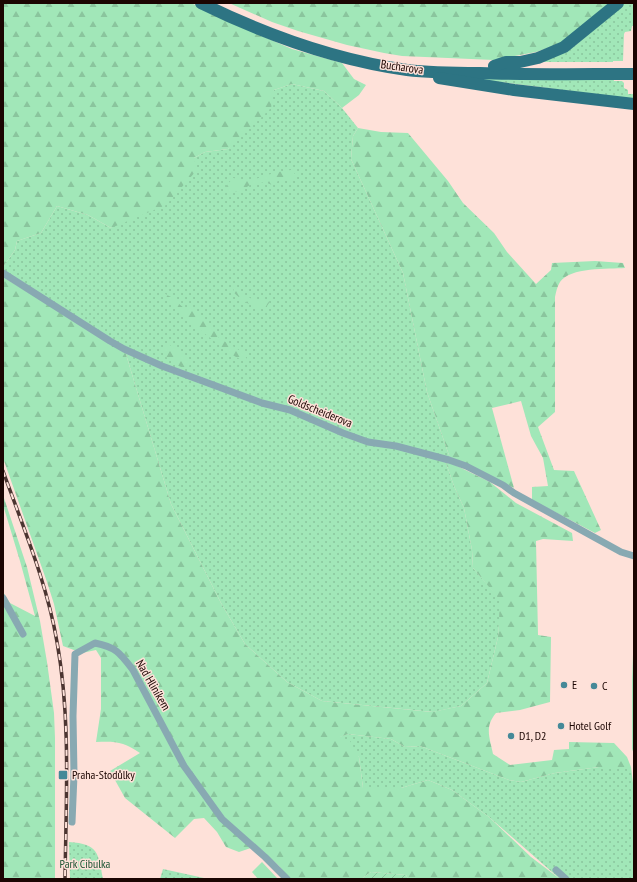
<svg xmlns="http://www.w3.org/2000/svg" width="637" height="882" font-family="'PT Sans Narrow',sans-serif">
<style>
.grass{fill:url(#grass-dots)}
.forest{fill:url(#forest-firs)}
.garden{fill:url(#garden-furrows)}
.pitch{fill:#a1e7b8}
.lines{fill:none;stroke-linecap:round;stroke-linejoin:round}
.street{stroke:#88a9b2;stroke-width:7}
.primary{stroke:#2d7483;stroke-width:12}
.rail-casing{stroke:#4c3531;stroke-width:3.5}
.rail{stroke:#fee1d9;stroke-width:2;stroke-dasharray:6;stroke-linecap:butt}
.poi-dot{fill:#458998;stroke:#fee1d9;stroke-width:1.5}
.labels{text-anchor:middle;stroke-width:3;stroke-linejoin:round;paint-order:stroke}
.street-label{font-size:12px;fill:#1b0502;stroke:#fee1d9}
.poi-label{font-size:12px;fill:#1b0502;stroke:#fee1d9;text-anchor:start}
.park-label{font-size:12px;fill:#1d5534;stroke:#fee1d9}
</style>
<defs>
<pattern id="grass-dots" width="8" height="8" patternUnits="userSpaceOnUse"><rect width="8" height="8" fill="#a1e7b8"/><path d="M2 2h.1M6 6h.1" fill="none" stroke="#8ac59d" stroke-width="1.8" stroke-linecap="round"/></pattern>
<pattern id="forest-firs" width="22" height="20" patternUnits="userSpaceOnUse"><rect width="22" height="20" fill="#a1e7b8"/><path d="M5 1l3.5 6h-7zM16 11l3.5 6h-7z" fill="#8ac59d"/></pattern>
<pattern id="garden-furrows" width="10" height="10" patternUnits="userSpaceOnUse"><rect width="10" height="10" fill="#a1e7b8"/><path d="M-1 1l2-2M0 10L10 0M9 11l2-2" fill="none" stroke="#8ac59d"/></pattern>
</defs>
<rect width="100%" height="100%" fill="#fee1d9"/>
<!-- grass -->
<g class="grass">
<path d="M623,3H634V26H632L631,31L625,32L624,34L623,61H613V62H544V61L569,50L577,44Z"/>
<path d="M460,77L613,78L614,81H622L624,83V88L628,90V94H634V99Z"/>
<path d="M292,84L324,91L342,108L358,128L353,136L351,159L403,273L427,392L450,458L445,460L454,486L464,508L472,550L473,568L501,600L498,637L487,683L461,706L433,712L322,701L287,682L245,644L221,603L171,504L125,351L3,277V267L15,250L17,241L41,233L57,206L88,215L111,228L194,158L205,152L228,149L274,90Z"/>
<path d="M634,630V754L632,749V679Z"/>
<path d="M348,734L391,739L405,747L420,746L509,780L521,782L555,773L599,767H631L634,791V879H560L489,817L452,790L428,780L401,788H363L359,757L339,737Z"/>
<path d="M69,842C99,844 98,853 103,879H70Z"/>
<path d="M163,869L204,878L207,879H160Z"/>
</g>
<!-- forest -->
<g class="forest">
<path d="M3,3H191L237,25L292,49L342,63L354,79L366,85L359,95L342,108L324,91L292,84L274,90L271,108L228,149L205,152L194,158L197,170L166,205L111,228L88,215L57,206L41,233L17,241L15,250L3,267Z"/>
<path d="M229,3H609L562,43L536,52L494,60L402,56L384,53L347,45L298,31L272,22Z"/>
<path d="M358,128L381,132L408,133L448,181L463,203L494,233L507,252L536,284L551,270L552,263L595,261L623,263L625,268C608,269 570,267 560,282C557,287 556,292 555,297V412L538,427L554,470L574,471L601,530L595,533L532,500V487L548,486L543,458L531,436L521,401L492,408L514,488L467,465L450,458L427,392L403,273L351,159L353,136Z"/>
<path d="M291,170L296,175L292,179L278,181L272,185L265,182L250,185L239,192L228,191L227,185L233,178L249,181L277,172Z"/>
<path d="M3,277L125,351L171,504L221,603L245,644L287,682L322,701L432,712L461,706L487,683L498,637L500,600L473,568L472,550L464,508L454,486L445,460L490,482L516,503L572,533L573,541L543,539L536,541L538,635L551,637L550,702L520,710L496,713C484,727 490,738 493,754L510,765L552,760L554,750L569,749V742L614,743L627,757L631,767H599L555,773L521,782L509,780L420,746L405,747L391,739L348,734L340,737L350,741L359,757L363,788H401L428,780L452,790L489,817L531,857L560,879H408L406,875L371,872L361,879H290L279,866L257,846L239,852L226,847L217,832L204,818L194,819L175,838L125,798L110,771L140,753C124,742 116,741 96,742L101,709V658L96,650L82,653L63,646L54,604L47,582L3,458Z"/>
<path d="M234,288L255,301H268L269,303L265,309C253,309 242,300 233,292Z"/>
<path d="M163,293L171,297L185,309H191L200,316L213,328L218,337L242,352L247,359L245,361C233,357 224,349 214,341C196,327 179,311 161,294Z"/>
<path d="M168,344L176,349L190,361L189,367C181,371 169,359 163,354L164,347Z"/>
<path d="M3,495L27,567L40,621L47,662L54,713L55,738V879H3V592L10,603L35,616L20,561L3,505Z"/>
</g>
<!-- garden -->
<path class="garden" d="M371,872L406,875L408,879H361Z"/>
<!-- pitch -->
<path class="pitch" d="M262,862L277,878L276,879H258L252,872Z"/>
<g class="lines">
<!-- street -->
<g class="street">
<path d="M3,273L110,341L124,349L162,366L262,403L290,410L343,433L368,442L396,446L449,460L466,466L503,485L514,493L621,552L634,556"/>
<path d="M3,598L23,634"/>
<path d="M72,822L74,775L73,716L75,654L95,643C116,647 120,653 133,670L184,766L222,819L265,857L287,879"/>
<path d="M556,870L566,879"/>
</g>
<!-- primary -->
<g class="primary">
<path d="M201,3C266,35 335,60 407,70C431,73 456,73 480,73C531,75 583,74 634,74"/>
<path d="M494,66L506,62H520L538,58L564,47L618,3"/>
<path d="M439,78L514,90L634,104"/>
</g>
<!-- rail casing -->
<g class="rail-casing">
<path id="rail" d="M3,471C23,527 47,583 57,642C71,719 66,801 65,879"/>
</g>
<!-- rail -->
<use href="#rail" class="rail"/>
</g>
<!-- markers -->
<g class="poi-dot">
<circle cx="564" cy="685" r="4"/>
<circle cx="594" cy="686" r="4"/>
<circle cx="561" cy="726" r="4"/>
<circle cx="511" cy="736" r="4"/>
<rect x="58" y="770" width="10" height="10" rx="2"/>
</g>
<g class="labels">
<!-- street labels -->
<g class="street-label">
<text transform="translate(402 67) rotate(8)" y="4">Bucharova</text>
<text transform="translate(320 411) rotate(22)" y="4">Goldscheiderova</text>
<text transform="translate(153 685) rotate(60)" y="4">Nad Hliníkem</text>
</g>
<!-- poi labels -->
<g class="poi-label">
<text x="572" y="689">E</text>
<text x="602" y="690">C</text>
<text x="569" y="730">Hotel Golf</text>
<text x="519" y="740">D1, D2</text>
<text x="72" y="779">Praha-Stodůlky</text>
</g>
<!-- park labels -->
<g class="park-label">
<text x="85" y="868">Park Cibulka</text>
</g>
</g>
<!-- border -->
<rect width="637" height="882" fill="none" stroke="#1b0502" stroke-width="8"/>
</svg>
